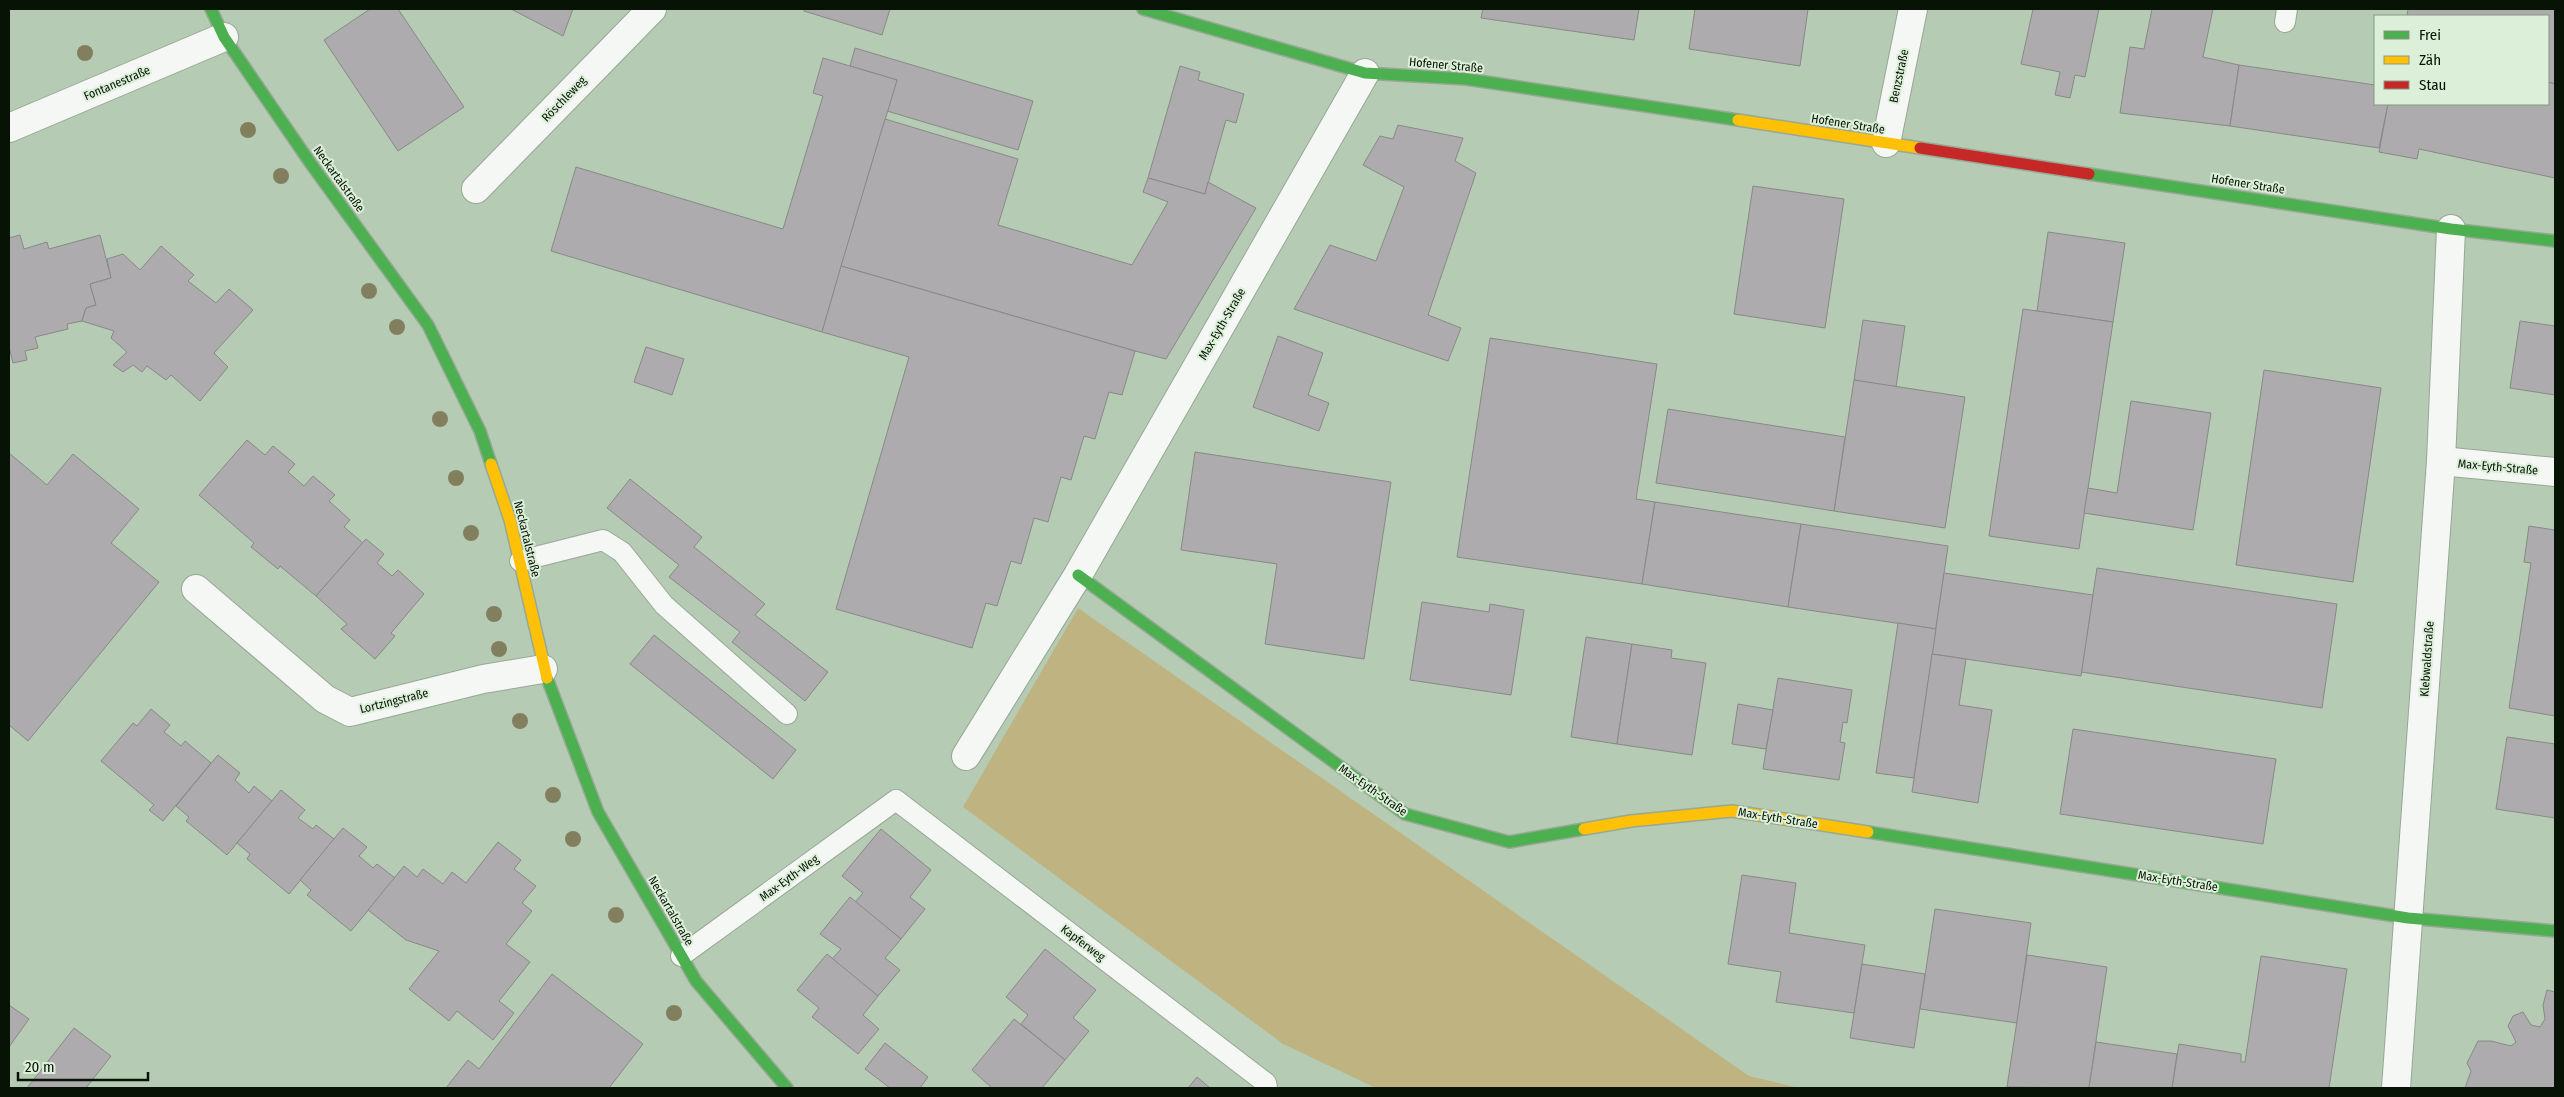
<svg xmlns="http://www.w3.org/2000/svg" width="2564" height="1097" font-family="'Fira Sans Condensed',sans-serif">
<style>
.green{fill:#bfb381}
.building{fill:#adabae;stroke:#878a86}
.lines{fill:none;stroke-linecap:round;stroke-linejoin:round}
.lane-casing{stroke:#97a895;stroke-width:22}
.street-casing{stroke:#97a895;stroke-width:30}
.fast-casing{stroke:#97a895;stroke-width:14}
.slow-casing{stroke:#97a895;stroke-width:14}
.jam-casing{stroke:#97a895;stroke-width:14}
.lane{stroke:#f4f7f4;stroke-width:20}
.street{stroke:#f4f7f4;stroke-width:28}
.fast{stroke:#4caf50;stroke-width:11}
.slow{stroke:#ffc107;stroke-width:11}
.jam{stroke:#c62828;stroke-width:11}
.tree{fill:#817f5e}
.labels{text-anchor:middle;stroke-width:4;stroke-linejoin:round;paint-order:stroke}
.street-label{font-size:12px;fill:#071405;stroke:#dcefd9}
</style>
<rect width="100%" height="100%" fill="#b6cbb3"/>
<!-- green -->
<path class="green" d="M1078,608L1749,1076L1799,1088H1376L1283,1044L963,807Z"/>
<!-- building -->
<g class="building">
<path d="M370,9H398L464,107L398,151L324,40Z"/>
<path d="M511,9H573L563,36Z"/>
<path d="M804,9H890L882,35L804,11Z"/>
<path d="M1483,9H1639L1634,40L1481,18Z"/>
<path d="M1695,9H1808L1800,66L1689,49Z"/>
<path d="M2033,9H2099L2085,77L2075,75L2070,98L2055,95L2060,72L2021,64Z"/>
<path d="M2152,9H2213L2203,57L2239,65L2230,126L2120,113L2130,47L2144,49Z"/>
<path d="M2408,9H2555V84L2548,82V16H2407Z"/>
<path d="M855,48L1033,101L1018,150L887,111L897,80L850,66Z"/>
<path d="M823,58L897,80L822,332L551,251L576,167L783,229L823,96L813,93Z"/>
<path d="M2239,65L2375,85V104H2388L2379,148L2230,126Z"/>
<path d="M1180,66L1200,72L1198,80L1244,94L1236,123L1226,120L1205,194L1148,178Z"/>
<path d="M2548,82L2555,84V178L2419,149L2417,159L2379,152L2388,104H2548Z"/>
<path d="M885,119L1018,159L998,225L1132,265L1168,202L1143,192L1148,178L1205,194L1208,182L1256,208L1166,359L1135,351L841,266Z"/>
<path d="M1398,125L1463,138L1455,161L1476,173L1428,315L1461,328L1448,361L1294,309L1330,245L1376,261L1404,187L1363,165L1380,136L1393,139Z"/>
<path d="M1753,186L1844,199L1825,328L1734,314Z"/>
<path d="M2048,232L2125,243L2113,322L2037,311Z"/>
<path d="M20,235L24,249L47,242L49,249L100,235L111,278L90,284L96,305L86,308L82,321L67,324L68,329L35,337L38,348L25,351L27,360L13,363L9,347V238Z"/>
<path d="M161,246L194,275L188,281L216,303L229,289L253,310L214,353L228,367L200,401L171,375L166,380L147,366L142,372L133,365L123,372L113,365L127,352L111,338L114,331L82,321L86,308L96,305L90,284L111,278L107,259L123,254L140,270Z"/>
<path d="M841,266L1135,351L1122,395L1109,392L1095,439L1084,436L1071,480L1061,477L1048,522L1034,518L1021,564L1011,561L997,606L986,603L972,648L836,609L909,357L822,332Z"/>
<path d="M2023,309L2113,322L2079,549L1989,536Z"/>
<path d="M1863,320L1905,326L1896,387L1854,380Z"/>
<path d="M2520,321L2555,326V395L2510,388Z"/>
<path d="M1278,336L1323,353L1308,395L1329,403L1319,431L1253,407Z"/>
<path d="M1490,338L1657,364L1636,499L1655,502L1642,584L1457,557Z"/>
<path d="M646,347L684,359L672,395L634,382Z"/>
<path d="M2264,370L2381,388L2353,582L2236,565Z"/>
<path d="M1854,380L1965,397L1945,528L1834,511Z"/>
<path d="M2131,401L2211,413L2193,530L2084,513L2088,488L2117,493Z"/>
<path d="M1668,409L1845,437L1834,511L1656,483Z"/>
<path d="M247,440L265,455L273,446L295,464L288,472L304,486L313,476L335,495L329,501L350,520L344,527L363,543L316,596L280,566L278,569L251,547L254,543L199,495Z"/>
<path d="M1195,452L1391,482L1364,659L1265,644L1277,564L1181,550Z"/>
<path d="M9,453L47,485L73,454L139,509L111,543L159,582L28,741L9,725Z"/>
<path d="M630,479L702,537L694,547L765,604L755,615L828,672L805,701L732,642L740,632L669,577L679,565L607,508Z"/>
<path d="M1655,502L1801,524L1788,607L1642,584Z"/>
<path d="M1801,524L1948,546L1936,629L1788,607Z"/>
<path d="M2529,526L2555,530V716L2509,708L2531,563L2524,562Z"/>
<path d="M366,539L384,554L377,563L392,576L398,570L424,594L391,633L395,636L375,659L341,629L347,624L316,596Z"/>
<path d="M2097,568L2337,604L2322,708L2081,672Z"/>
<path d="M1944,573L2093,595L2081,676L1932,654Z"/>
<path d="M1422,602L1489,612L1490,604L1524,610L1511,695L1410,680Z"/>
<path d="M1898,623L1936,629L1914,778L1876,773Z"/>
<path d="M654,635L796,750L773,779L630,664Z"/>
<path d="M1586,637L1632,644L1617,744L1571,737Z"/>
<path d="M1632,644L1672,650L1671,658L1706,663L1692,755L1617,744Z"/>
<path d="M1932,654L1966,659L1959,705L1992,710L1978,803L1912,792Z"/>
<path d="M1778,678L1852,690L1847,723L1843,722L1840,742L1845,743L1839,780L1763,769Z"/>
<path d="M1738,704L1773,710L1766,749L1732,744Z"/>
<path d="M151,709L170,725L164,732L181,746L185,741L211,763L163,821L149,810L154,805L101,761L133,723L137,726Z"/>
<path d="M2073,729L2276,759L2263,844L2060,814Z"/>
<path d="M2507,737L2555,744V818L2496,809Z"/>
<path d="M218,755L240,773L235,780L249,793L254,786L272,801L227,855L186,821L189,817L176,806Z"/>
<path d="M281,790L305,810L298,818L313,829L316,825L334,839L289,894L247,859L250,854L237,843Z"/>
<path d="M343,828L367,847L359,856L373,868L377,864L395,878L351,931L307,895L311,890L300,880Z"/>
<path d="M881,829L931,870L910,897L925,909L901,939L855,902L863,893L842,876Z"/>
<path d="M498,842L521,860L514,869L536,886L522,903L532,911L506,944L530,962L499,1001L514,1013L493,1040L457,1011L449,1021L409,989L439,951L406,940L368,910L404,866L417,877L423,869L443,884L452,872L466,883Z"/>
<path d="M1742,875L1796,883L1789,933L1865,945L1854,1013L1776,1002L1781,972L1728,964Z"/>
<path d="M850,897L901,939L885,958L900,970L878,996L832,959L841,949L820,934Z"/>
<path d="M1935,909L2031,923L2017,1023L1920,1009Z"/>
<path d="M1045,949L1096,990L1073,1018L1089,1031L1065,1060L1021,1024L1028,1015L1006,997Z"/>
<path d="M827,954L878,996L863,1015L879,1029L858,1054L812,1017L819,1008L797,990Z"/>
<path d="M2027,955L2107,967L2089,1088L2007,1087Z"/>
<path d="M2261,956L2347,969L2329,1088H2172L2179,1044L2241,1054V1062H2245Z"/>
<path d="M1862,964L1925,974L1914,1048L1850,1038Z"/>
<path d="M552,974L643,1044L609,1088H446L468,1060L479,1069Z"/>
<path d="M2547,990L2555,992V1088H2465L2471,1071L2467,1063L2478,1041H2491L2511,1046L2516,1042L2508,1026L2513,1016L2523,1012L2531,1025L2540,1027L2545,1019L2543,1005Z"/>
<path d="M9,1005L29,1019L9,1047Z"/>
<path d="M1014,1019L1065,1060L1042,1088H992L972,1070Z"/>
<path d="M74,1028L111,1056L86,1088H27Z"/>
<path d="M2096,1042L2177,1054L2172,1088H2089Z"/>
<path d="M885,1043L928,1077L920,1088H890L865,1069Z"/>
<path d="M1197,1077L1210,1088H1188Z"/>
</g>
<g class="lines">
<!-- lane casing -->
<g class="lane-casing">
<g id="lane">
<path d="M2285,22L2287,9"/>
<path d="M520,561L603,540L622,552L664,605L787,714"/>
<path d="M681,956L896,800L1266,1083L1267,1088"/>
</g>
</g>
<!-- street casing -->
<g class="street-casing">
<g id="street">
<path d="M9,128L224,37"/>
<path d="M1886,143L1913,9"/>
<path d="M476,189L652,9"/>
<path d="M2441,461L2555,472"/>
<path d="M196,589L325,699L350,712L483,679L543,669"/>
<path d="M966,756L1078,575L1365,73"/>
<path d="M2396,1088L2441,461L2451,229"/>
</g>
</g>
<!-- fast casing -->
<g class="fast-casing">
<g id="fast">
<path d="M211,9L224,37L311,164L428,325L480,431L491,464"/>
<path d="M1143,9L1365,73L1466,79L1738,120"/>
<path d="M2089,174L2451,229L2555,241"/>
<path d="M1078,575L1405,814L1509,842L1584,829"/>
<path d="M547,678L598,812L696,981L787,1088"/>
<path d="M1868,832L2408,918L2555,931"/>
</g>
</g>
<!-- slow casing -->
<g class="slow-casing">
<g id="slow">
<path d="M1738,120L1920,148"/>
<path d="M491,464L510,520L547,678"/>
<path d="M1584,829L1631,821L1732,811L1868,832"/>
</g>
</g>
<!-- jam casing -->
<g class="jam-casing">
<path id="jam" d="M1920,148L2089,174"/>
</g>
<!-- lane -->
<use href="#lane" class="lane"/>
<!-- street -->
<use href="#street" class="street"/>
<!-- fast -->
<use href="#fast" class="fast"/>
<!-- slow -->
<use href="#slow" class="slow"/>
<!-- jam -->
<use href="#jam" class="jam"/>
</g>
<!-- trees -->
<g class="tree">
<circle cx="85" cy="53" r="8"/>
<circle cx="248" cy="130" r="8"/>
<circle cx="281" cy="176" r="8"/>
<circle cx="369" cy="291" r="8"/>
<circle cx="397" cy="327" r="8"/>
<circle cx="440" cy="419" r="8"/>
<circle cx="456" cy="478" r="8"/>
<circle cx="471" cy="533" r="8"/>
<circle cx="494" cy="614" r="8"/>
<circle cx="499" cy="649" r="8"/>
<circle cx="520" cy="721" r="8"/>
<circle cx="553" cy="795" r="8"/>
<circle cx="573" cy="839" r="8"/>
<circle cx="616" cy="915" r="8"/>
<circle cx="674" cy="1013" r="8"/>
</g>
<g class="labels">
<!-- street labels -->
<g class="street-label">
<text transform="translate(1446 65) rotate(5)" y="4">Hofener Straße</text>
<text transform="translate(1899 76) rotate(-78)" y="4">Benzstraße</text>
<text transform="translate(117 83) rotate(-23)" y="4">Fontanestraße</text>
<text transform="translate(564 99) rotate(-46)" y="4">Röschleweg</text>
<text transform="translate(1848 124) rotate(9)" y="4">Hofener Straße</text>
<text transform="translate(339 179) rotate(54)" y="4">Neckartalstraße</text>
<text transform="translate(2248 184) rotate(9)" y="4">Hofener Straße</text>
<text transform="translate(1222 324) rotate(-60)" y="4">Max-Eyth-Straße</text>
<text transform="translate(2498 467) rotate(5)" y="4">Max-Eyth-Straße</text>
<text transform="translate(527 539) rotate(76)" y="4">Neckartalstraße</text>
<text transform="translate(2427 659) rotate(-86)" y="4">Klebwaldstraße</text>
<text transform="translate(394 701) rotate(-14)" y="4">Lortzingstraße</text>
<text transform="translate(1373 790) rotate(35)" y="4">Max-Eyth-Straße</text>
<text transform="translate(1778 818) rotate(9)" y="4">Max-Eyth-Straße</text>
<text transform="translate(789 878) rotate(-36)" y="4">Max-Eyth-Weg</text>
<text transform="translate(2178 881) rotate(9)" y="4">Max-Eyth-Straße</text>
<text transform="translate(671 911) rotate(60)" y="4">Neckartalstraße</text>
<text transform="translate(1083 943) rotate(37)" y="4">Kapferweg</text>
</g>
</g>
<!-- border -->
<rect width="2564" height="1097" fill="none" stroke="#071405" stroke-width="20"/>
<!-- legend -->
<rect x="2374" y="15" width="175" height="90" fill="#dcefd9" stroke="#879784"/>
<rect x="2384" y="31" width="25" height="8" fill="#4caf50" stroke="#879784"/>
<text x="2419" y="40" font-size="15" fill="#071405">Frei</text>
<rect x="2384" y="56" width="25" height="8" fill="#ffc107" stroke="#879784"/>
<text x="2419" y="65" font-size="15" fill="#071405">Zäh</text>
<rect x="2384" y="81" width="25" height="8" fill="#c62828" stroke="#879784"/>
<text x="2419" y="90" font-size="15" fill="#071405">Stau</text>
<!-- scale -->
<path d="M18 1072v8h130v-8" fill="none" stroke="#071405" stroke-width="2.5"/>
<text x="25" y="1072" font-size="15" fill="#071405" stroke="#dcefd9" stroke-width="4" paint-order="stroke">20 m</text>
</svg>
